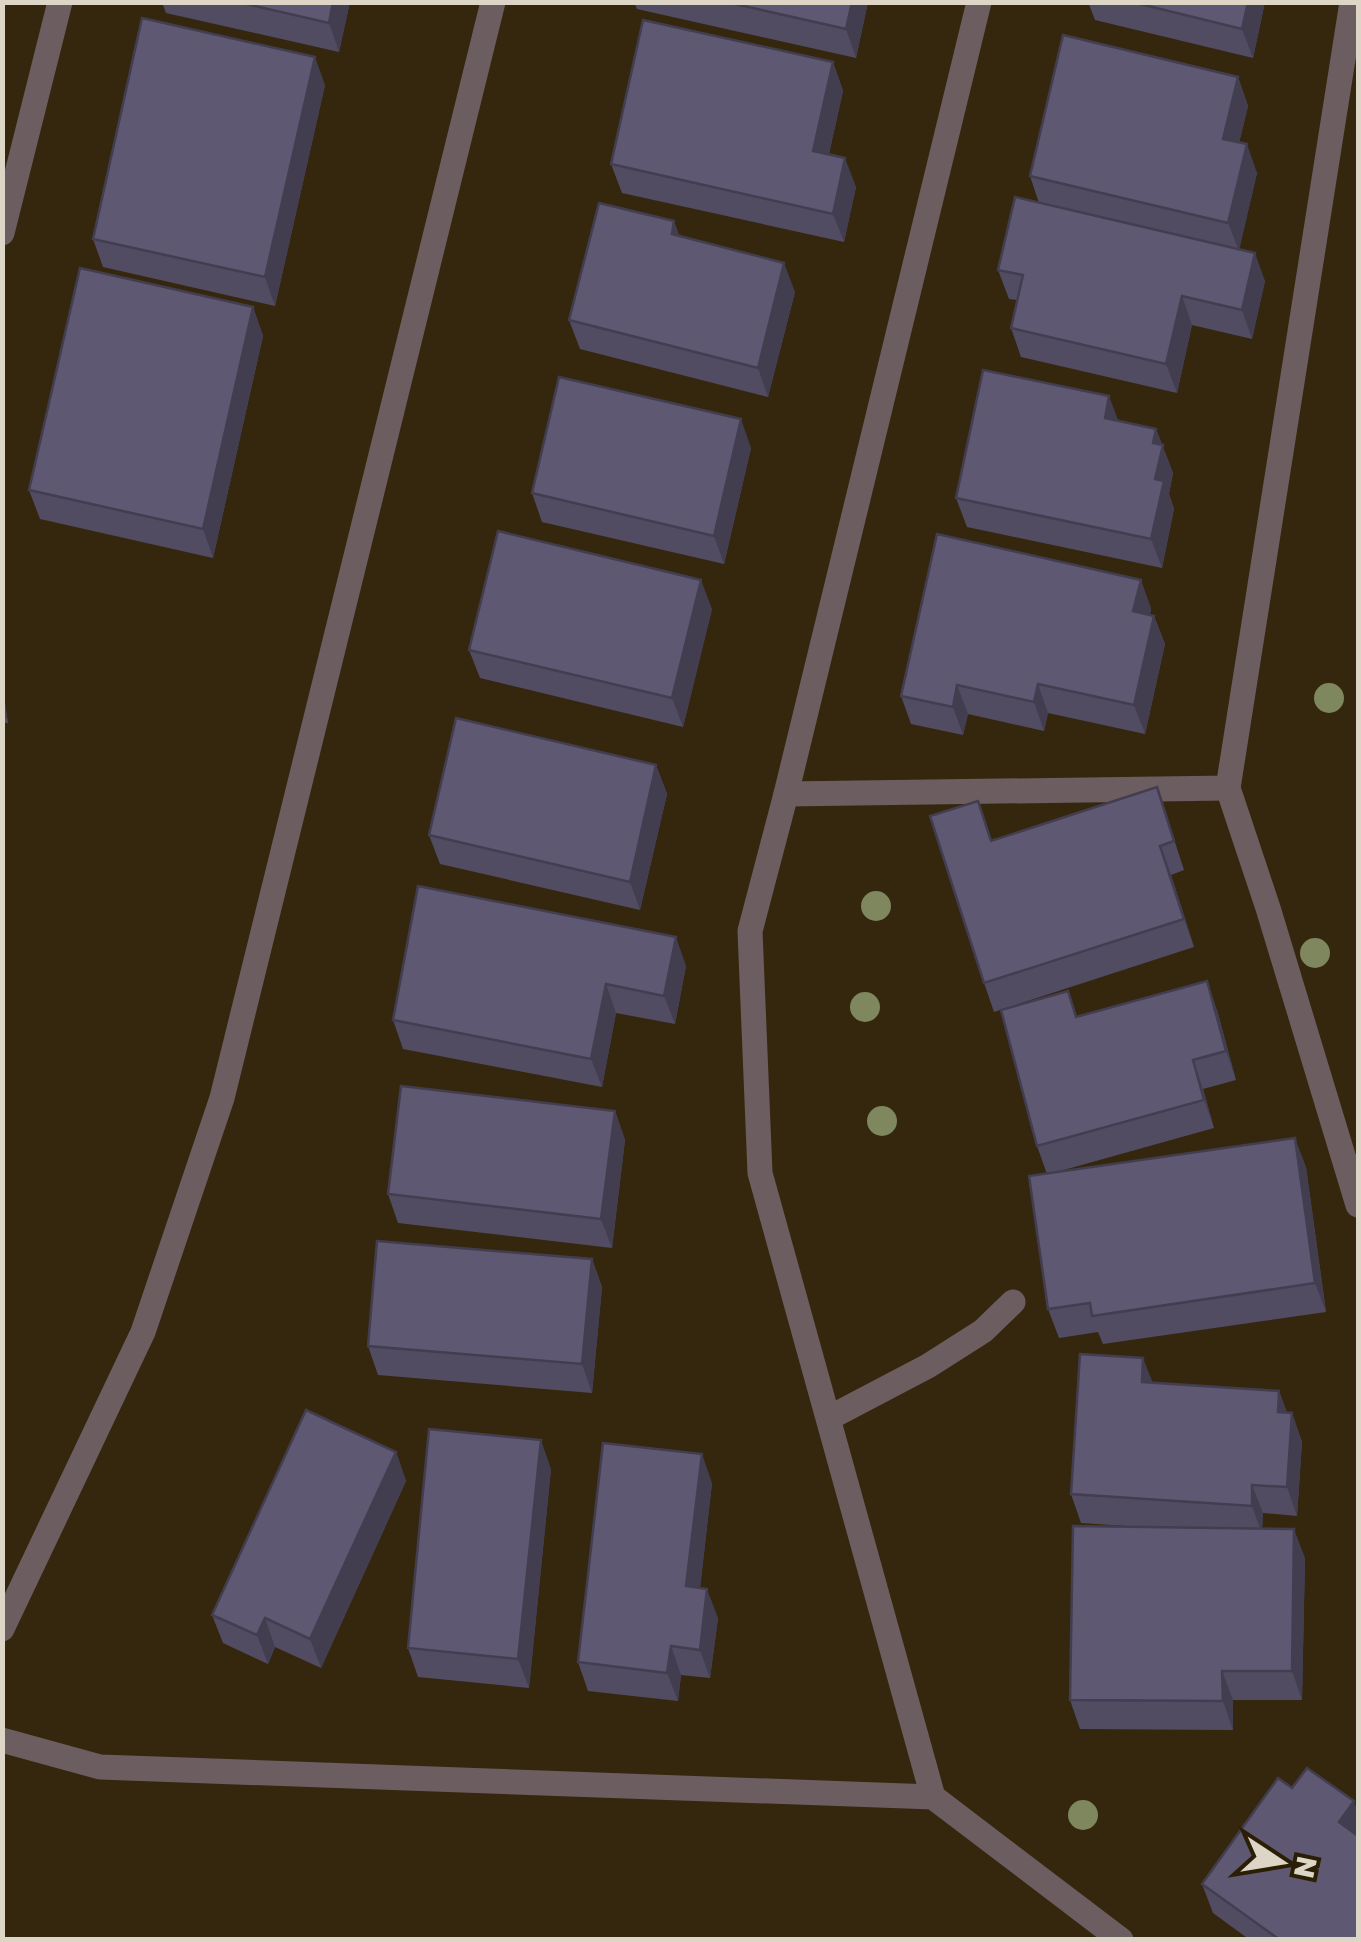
<svg xmlns="http://www.w3.org/2000/svg" width="1361" height="1942" font-family="'Golos Text',sans-serif">
<style>
.lines{fill:none;stroke-linecap:round;stroke-linejoin:round}
.minor{stroke:#6c5d60;stroke-width:25}
.tree{fill:#7e875d}
.wall{fill:#524c63}
.shaded-wall{fill:#423e50}
.building{fill:#5f5873;stroke:#423e50;stroke-width:2.5}
</style>
<rect width="100%" height="100%" fill="#34270d"/>
<g class="lines">
<!-- minor -->
<g class="minor">
<path d="M2,233L60,2"/>
<path d="M1228,788L1268,908L1358,1205"/>
<path d="M786,794L1228,788L1352,2"/>
<path d="M829,1418L928,1366L983,1331L1013,1302"/>
<path d="M2,1629L143,1332L222,1098L493,2"/>
<path d="M2,1740L100,1767L933,1797L1121,1940"/>
<path d="M933,1797L760,1173L750,931L786,794L979,2"/>
</g>
</g>
<!-- trees -->
<g class="tree">
<circle cx="1329" cy="698" r="15"/>
<circle cx="876" cy="906" r="15"/>
<circle cx="1315" cy="953" r="15"/>
<circle cx="865" cy="1007" r="15"/>
<circle cx="882" cy="1121" r="15"/>
<circle cx="1083" cy="1815" r="15"/>
</g>
<!-- wall -->
<g class="wall">
<path d="M162,2H350L339,52L166,13Z"/>
<path d="M634,2H868L856,58L637,9Z"/>
<path d="M1088,2H1265L1253,58L1095,20Z"/>
<path d="M833,62L843,91L829,154L856,187L844,242L622,193L611,164Z"/>
<path d="M1238,77L1248,106L1239,143L1257,173L1239,249L1265,281L1252,339L1192,325L1177,393L1021,357L1011,328L1017,300L1009,299L998,270L1039,203L1030,176Z"/>
<path d="M325,85L275,306L103,267L93,239Z"/>
<path d="M795,292L768,397L580,349L569,320Z"/>
<path d="M253,307L263,336L213,558L40,519L29,490Z"/>
<path d="M1118,421L1156,429L1173,473L1169,494L1174,509L1162,568L967,527L956,498Z"/>
<path d="M751,448L724,564L542,522L532,493Z"/>
<path d="M1151,608L1150,615L1154,616L1165,644L1145,734L1048,713L1044,731L968,714L963,735L911,724L901,696Z"/>
<path d="M712,609L683,727L480,678L469,650Z"/>
<path d="M2,685L8,723H2Z"/>
<path d="M656,765L667,794L640,910L440,864L429,835Z"/>
<path d="M1157,787L1184,870L1171,875L1194,947L994,1012L984,983Z"/>
<path d="M686,966L675,1024L616,1013L602,1087L403,1049L393,1020Z"/>
<path d="M1217,1010L1236,1080L1203,1089L1214,1128L1053,1173L1306,1167L1326,1312L1103,1344L1098,1332L1059,1338L1048,1309L1047,1174L1037,1146L1077,1017Z"/>
<path d="M615,1111L625,1140L612,1248L398,1223L388,1194Z"/>
<path d="M592,1259L602,1287L592,1393L378,1375L368,1346Z"/>
<path d="M1153,1383L1279,1391L1287,1413H1292L1302,1442L1297,1516L1263,1513L1262,1529L1305,1558L1302,1700H1233V1730L1080,1729L1070,1700L1142,1527L1081,1523L1071,1494Z"/>
<path d="M396,1452L406,1481L321,1668L275,1647L268,1664L223,1643L212,1615Z"/>
<path d="M551,1469L529,1688L418,1677L408,1648Z"/>
<path d="M712,1483L700,1588L718,1618L710,1678L681,1675L678,1701L588,1691L578,1662Z"/>
<path d="M1202,1884L1358,1940H1250L1213,1913Z"/>
</g>
<!-- shaded-wall -->
<g class="shaded-wall">
<path d="M333,2H350L339,52L329,23Z"/>
<path d="M852,2H868L856,58L846,29Z"/>
<path d="M1248,2H1265L1253,58L1242,29Z"/>
<path d="M315,57L325,85L275,306L265,277Z"/>
<path d="M833,62L843,91L823,180L813,151Z"/>
<path d="M1238,77L1248,106L1233,168L1223,139Z"/>
<path d="M1247,144L1257,173L1239,251L1228,223Z"/>
<path d="M845,158L856,187L844,242L833,214Z"/>
<path d="M674,221L685,250L672,234Z"/>
<path d="M1255,253L1265,281L1252,339L1242,310Z"/>
<path d="M784,263L795,292L768,397L758,368Z"/>
<path d="M1182,296L1192,325L1177,393L1166,364Z"/>
<path d="M253,307L263,336L213,558L203,529Z"/>
<path d="M1109,396L1120,425L1105,418Z"/>
<path d="M741,419L751,448L724,564L714,536Z"/>
<path d="M1156,429L1173,473L1169,494L1174,509L1162,568L1151,539L1155,479L1153,443Z"/>
<path d="M701,580L712,609L683,727L672,698Z"/>
<path d="M1141,580L1151,608L1144,640L1133,611Z"/>
<path d="M1154,616L1165,644L1145,734L1134,705Z"/>
<path d="M1038,684L1048,713L1044,731L1034,702Z"/>
<path d="M2,685L8,723L2,707Z"/>
<path d="M957,685L968,714L963,735L953,707Z"/>
<path d="M656,765L667,794L640,910L630,882Z"/>
<path d="M1160,846L1171,875L1194,947L1184,919Z"/>
<path d="M676,937L686,966L675,1024L664,996Z"/>
<path d="M1207,981L1217,1010L1236,1080L1226,1051Z"/>
<path d="M606,984L616,1013L602,1087L591,1059Z"/>
<path d="M1193,1060L1203,1089L1214,1128L1204,1100Z"/>
<path d="M615,1111L625,1140L612,1248L601,1219Z"/>
<path d="M1295,1138L1306,1167L1326,1312L1315,1283Z"/>
<path d="M592,1259L602,1287L592,1393L582,1364Z"/>
<path d="M1143,1358L1154,1386L1142,1382Z"/>
<path d="M1279,1391L1290,1420L1278,1412Z"/>
<path d="M1292,1413L1302,1442L1297,1516L1287,1487Z"/>
<path d="M541,1440L551,1469L529,1688L518,1659Z"/>
<path d="M396,1452L406,1481L321,1668L310,1639Z"/>
<path d="M702,1454L712,1483L697,1615L686,1586Z"/>
<path d="M1252,1485L1263,1513L1262,1534L1252,1506Z"/>
<path d="M1294,1529L1305,1558L1302,1700L1292,1671Z"/>
<path d="M707,1589L718,1618L710,1678L700,1650Z"/>
<path d="M265,1618L275,1647L268,1664L257,1635Z"/>
<path d="M671,1646L681,1675L678,1701L667,1673Z"/>
<path d="M1222,1671L1233,1700V1730L1223,1701Z"/>
<path d="M1354,1801L1358,1813V1838L1339,1822Z"/>
</g>
<!-- building -->
<g class="building">
<path d="M238,2H333L329,23Z"/>
<path d="M726,2H852L846,29Z"/>
<path d="M1132,2H1248L1242,29Z"/>
<path d="M142,18L315,57L265,277L93,239Z"/>
<path d="M643,20L833,62L813,151L845,158L833,214L611,164Z"/>
<path d="M1063,35L1238,77L1223,139L1247,144L1228,223L1030,176Z"/>
<path d="M1015,197L1255,253L1242,310L1182,296L1166,364L1011,328L1023,275L998,270Z"/>
<path d="M599,203L674,221L672,234L784,263L758,368L569,320Z"/>
<path d="M80,268L253,307L203,529L29,490Z"/>
<path d="M983,370L1109,396L1105,418L1156,429L1153,443L1163,445L1155,479L1164,481L1151,539L956,498Z"/>
<path d="M559,377L741,419L714,536L532,493Z"/>
<path d="M498,531L701,580L672,698L469,650Z"/>
<path d="M937,534L1141,580L1133,611L1154,616L1134,705L1038,684L1034,702L957,685L953,707L901,696Z"/>
<path d="M456,718L656,765L630,882L429,835Z"/>
<path d="M1157,787L1174,841L1160,846L1184,919L984,983L930,816L978,801L991,841Z"/>
<path d="M418,886L676,937L664,996L606,984L591,1059L393,1020Z"/>
<path d="M1207,981L1226,1051L1193,1060L1204,1100L1037,1146L1001,1010L1068,991L1076,1017Z"/>
<path d="M401,1086L615,1111L601,1219L388,1194Z"/>
<path d="M1295,1138L1315,1283L1092,1316L1090,1303L1048,1309L1029,1176Z"/>
<path d="M377,1241L592,1259L582,1364L368,1346Z"/>
<path d="M1080,1354L1143,1358L1142,1382L1279,1391L1278,1412L1292,1413L1287,1487L1252,1485V1506L1071,1494Z"/>
<path d="M306,1410L396,1452L310,1639L265,1618L257,1635L212,1615Z"/>
<path d="M429,1429L541,1440L518,1659L408,1648Z"/>
<path d="M603,1443L702,1454L686,1586L707,1589L700,1650L671,1646L667,1673L578,1662Z"/>
<path d="M1073,1526L1294,1529L1292,1671H1222L1223,1701L1070,1700Z"/>
<path d="M1307,1768L1354,1801L1339,1822L1358,1836V1940H1280L1202,1884L1278,1778L1292,1788Z"/>
</g>
<!-- border -->
<rect width="1361" height="1942" fill="none" stroke="#ddd5c6" stroke-width="10"/>
<!-- north arrow -->
<g transform="translate(1281 1862) rotate(102)" stroke="#2a1e04" stroke-width="8" paint-order="stroke">
<path d="M0-8L18 38L0 25L-18 38Z" fill="#ddd5c6"/>
<text y="-15" font-size="28" font-weight="bold" text-anchor="middle" fill="#ddd5c6">N</text>
</g>
</svg>
